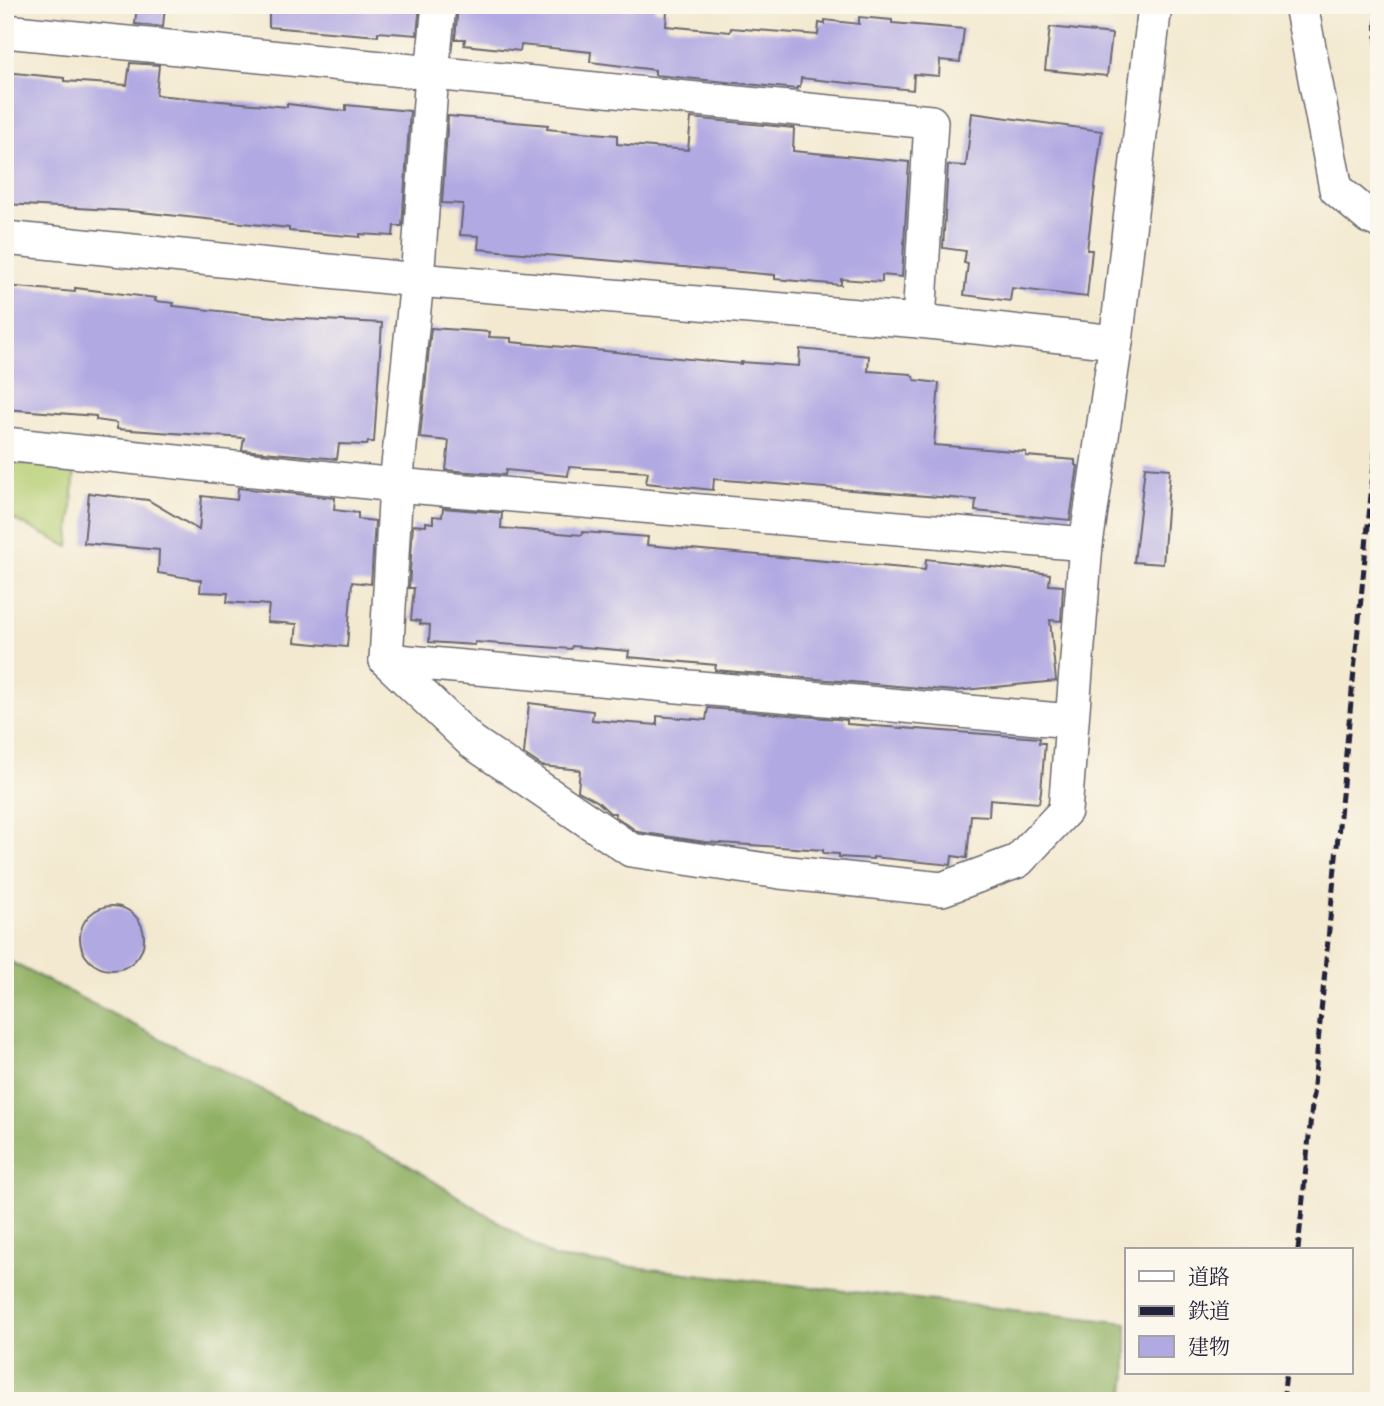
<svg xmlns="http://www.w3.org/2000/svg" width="1384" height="1406" font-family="'Libre Bodoni','Noto Serif JP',serif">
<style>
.green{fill:#b5cd72;stroke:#6c7856;stroke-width:2}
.forest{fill:#90b064;stroke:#596950;stroke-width:2}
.building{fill:#b1a9e2}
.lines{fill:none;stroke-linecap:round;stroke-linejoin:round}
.street-casing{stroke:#6b686f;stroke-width:36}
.street{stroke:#fff;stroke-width:33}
.rail{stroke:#22223b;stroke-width:5;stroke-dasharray:10 5;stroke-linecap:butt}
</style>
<rect width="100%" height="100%" fill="#fbf7ec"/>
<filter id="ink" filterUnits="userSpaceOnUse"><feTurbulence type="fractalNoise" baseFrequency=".0143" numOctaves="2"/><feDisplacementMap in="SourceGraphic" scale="14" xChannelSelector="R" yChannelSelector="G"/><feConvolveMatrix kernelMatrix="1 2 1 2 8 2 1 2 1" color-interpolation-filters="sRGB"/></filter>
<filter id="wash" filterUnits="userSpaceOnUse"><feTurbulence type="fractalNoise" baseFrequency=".00686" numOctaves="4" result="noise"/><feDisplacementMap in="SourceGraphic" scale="28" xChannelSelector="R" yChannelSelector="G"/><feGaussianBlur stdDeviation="1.57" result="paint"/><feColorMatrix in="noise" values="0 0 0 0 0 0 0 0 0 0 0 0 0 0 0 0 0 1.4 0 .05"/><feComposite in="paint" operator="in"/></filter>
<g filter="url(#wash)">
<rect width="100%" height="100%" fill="#f3e9d0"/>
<!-- green -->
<path class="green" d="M5,462L75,467L69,547L5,515Z"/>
<!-- forest -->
<path class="forest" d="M5,959L410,1166L555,1258L1127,1323V1373L1124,1401H5Z"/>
<g id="blocks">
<!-- building -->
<g class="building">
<path d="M137,5H165L163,27L135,24Z"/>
<path d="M269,5H420L417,35L378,32V36L269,27Z"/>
<path d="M458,5H655L654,10L667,11L666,26L730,32L731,28L818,35L819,23L825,24V20L859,24V17L892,20V23L964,29L960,62L940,60L939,76L914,74L913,90L801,78L800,87H797V89L655,75V70L590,62L591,52L521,45L520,51L464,45L465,39H455Z"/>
<path d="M1050,27L1112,34L1107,76L1045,70Z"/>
<path d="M130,63L159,65L156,95L287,107V104L346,111V105L410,111L402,226H394L393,236L360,234V237L289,231V228L131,211L5,204V72L64,78V81L127,85Z"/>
<path d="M972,113L1102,131L1087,250H1092L1087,297L1012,288L1010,301L964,295L968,264L964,263L966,251L943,248L948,165L966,166Z"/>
<path d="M448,116L548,125L547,129L617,135V144L688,150L691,118L794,128L793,151L909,162L902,277L882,275V282L841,279V285L775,279V275L478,249L479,236L460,235L463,204L442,203Z"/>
<path d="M5,286L75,292V288L156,298L155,301L174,303L173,306L283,318L382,323L374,442H368L367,445L339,444L337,459L242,450L244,438L117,429V423L96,420V416L5,409Z"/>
<path d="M431,328L490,332L489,337L511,338V342L741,364V362L799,366L800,349L869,356L868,371L911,374L915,380L939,383L934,445L1026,452V456L1075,460V465L1078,466L1070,520L975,511L976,500L714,479L713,490L646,483L648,472L569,467L568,476L506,470L505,475L446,470L449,441L420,438Z"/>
<path d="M1145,467L1170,469L1163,564L1134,562Z"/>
<path d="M238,488L335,498L334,510L358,513V519L375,521L371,584L352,582L347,647L295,642L297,624L267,622L269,605L227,602L228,593L200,592L201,580L158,573L159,550L84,543L89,493L148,500L199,530L202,496L237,500Z"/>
<path d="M443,508L502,513L501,528L582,535L583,532L648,537L647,545L925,570L926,559L1050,574L1049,585L1063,586L1061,621L1050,620L1056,681L954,691L715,670L716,665L628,657L629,651L572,646L571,649L475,642V645L429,642L430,625L420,624V621L411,620L414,588H409L413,525L426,526V522L433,523V516L442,517Z"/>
<path d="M529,703L593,711L592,720L657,725V716L706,720L708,708L847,720V724L1040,738L1039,743H1045L1041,791L1039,803L990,799L989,816L971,815L967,858L952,856L951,865L873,857V859L839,857V854L823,853V850L705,842L638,832L615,816V813H610L597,801L578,791L580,770L542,766L524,754Z"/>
<circle cx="112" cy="938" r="32"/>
</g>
</g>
</g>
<g filter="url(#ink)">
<use href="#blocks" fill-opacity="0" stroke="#6b686f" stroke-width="2"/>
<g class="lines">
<!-- street casing -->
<g class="street-casing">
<g id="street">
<path d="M439,5L432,74L417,280L396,485L386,660L472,742L631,850L780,872L942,889L1018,861L1065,811L1086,544L1116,342L1155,5"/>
<path d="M1301,5L1336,189L1369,217L1379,221"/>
<path d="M5,31L931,122L919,321"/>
<path d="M5,238L417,280L919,321L1116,342"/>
<path d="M5,444L396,485L1086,544"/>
<path d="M386,660L1071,721"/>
</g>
</g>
<!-- street -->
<use href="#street" class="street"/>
<!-- rail -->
<g class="rail">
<path d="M1376,5L1379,98"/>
<path d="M1298,1250L1379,412"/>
<path d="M1283,1401L1286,1373"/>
</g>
</g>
</g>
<!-- margin -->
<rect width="1384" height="1406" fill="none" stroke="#fbf7ec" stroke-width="28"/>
<!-- legend -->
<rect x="1125" y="1248" width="228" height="126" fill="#fbf7ec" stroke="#a4a2a5" stroke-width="2"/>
<rect x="1139" y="1271" width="35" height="10" fill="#ffffff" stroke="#a4a2a5" stroke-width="2"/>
<text x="1188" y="1284" font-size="21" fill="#22223b">道路</text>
<rect x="1139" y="1306" width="35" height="10" fill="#22223b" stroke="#a4a2a5" stroke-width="2"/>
<text x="1188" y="1318" font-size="21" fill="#22223b">鉄道</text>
<rect x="1139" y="1336" width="35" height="21" fill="#b1a9e2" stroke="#a4a2a5" stroke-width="2"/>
<text x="1188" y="1354" font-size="21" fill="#22223b">建物</text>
</svg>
